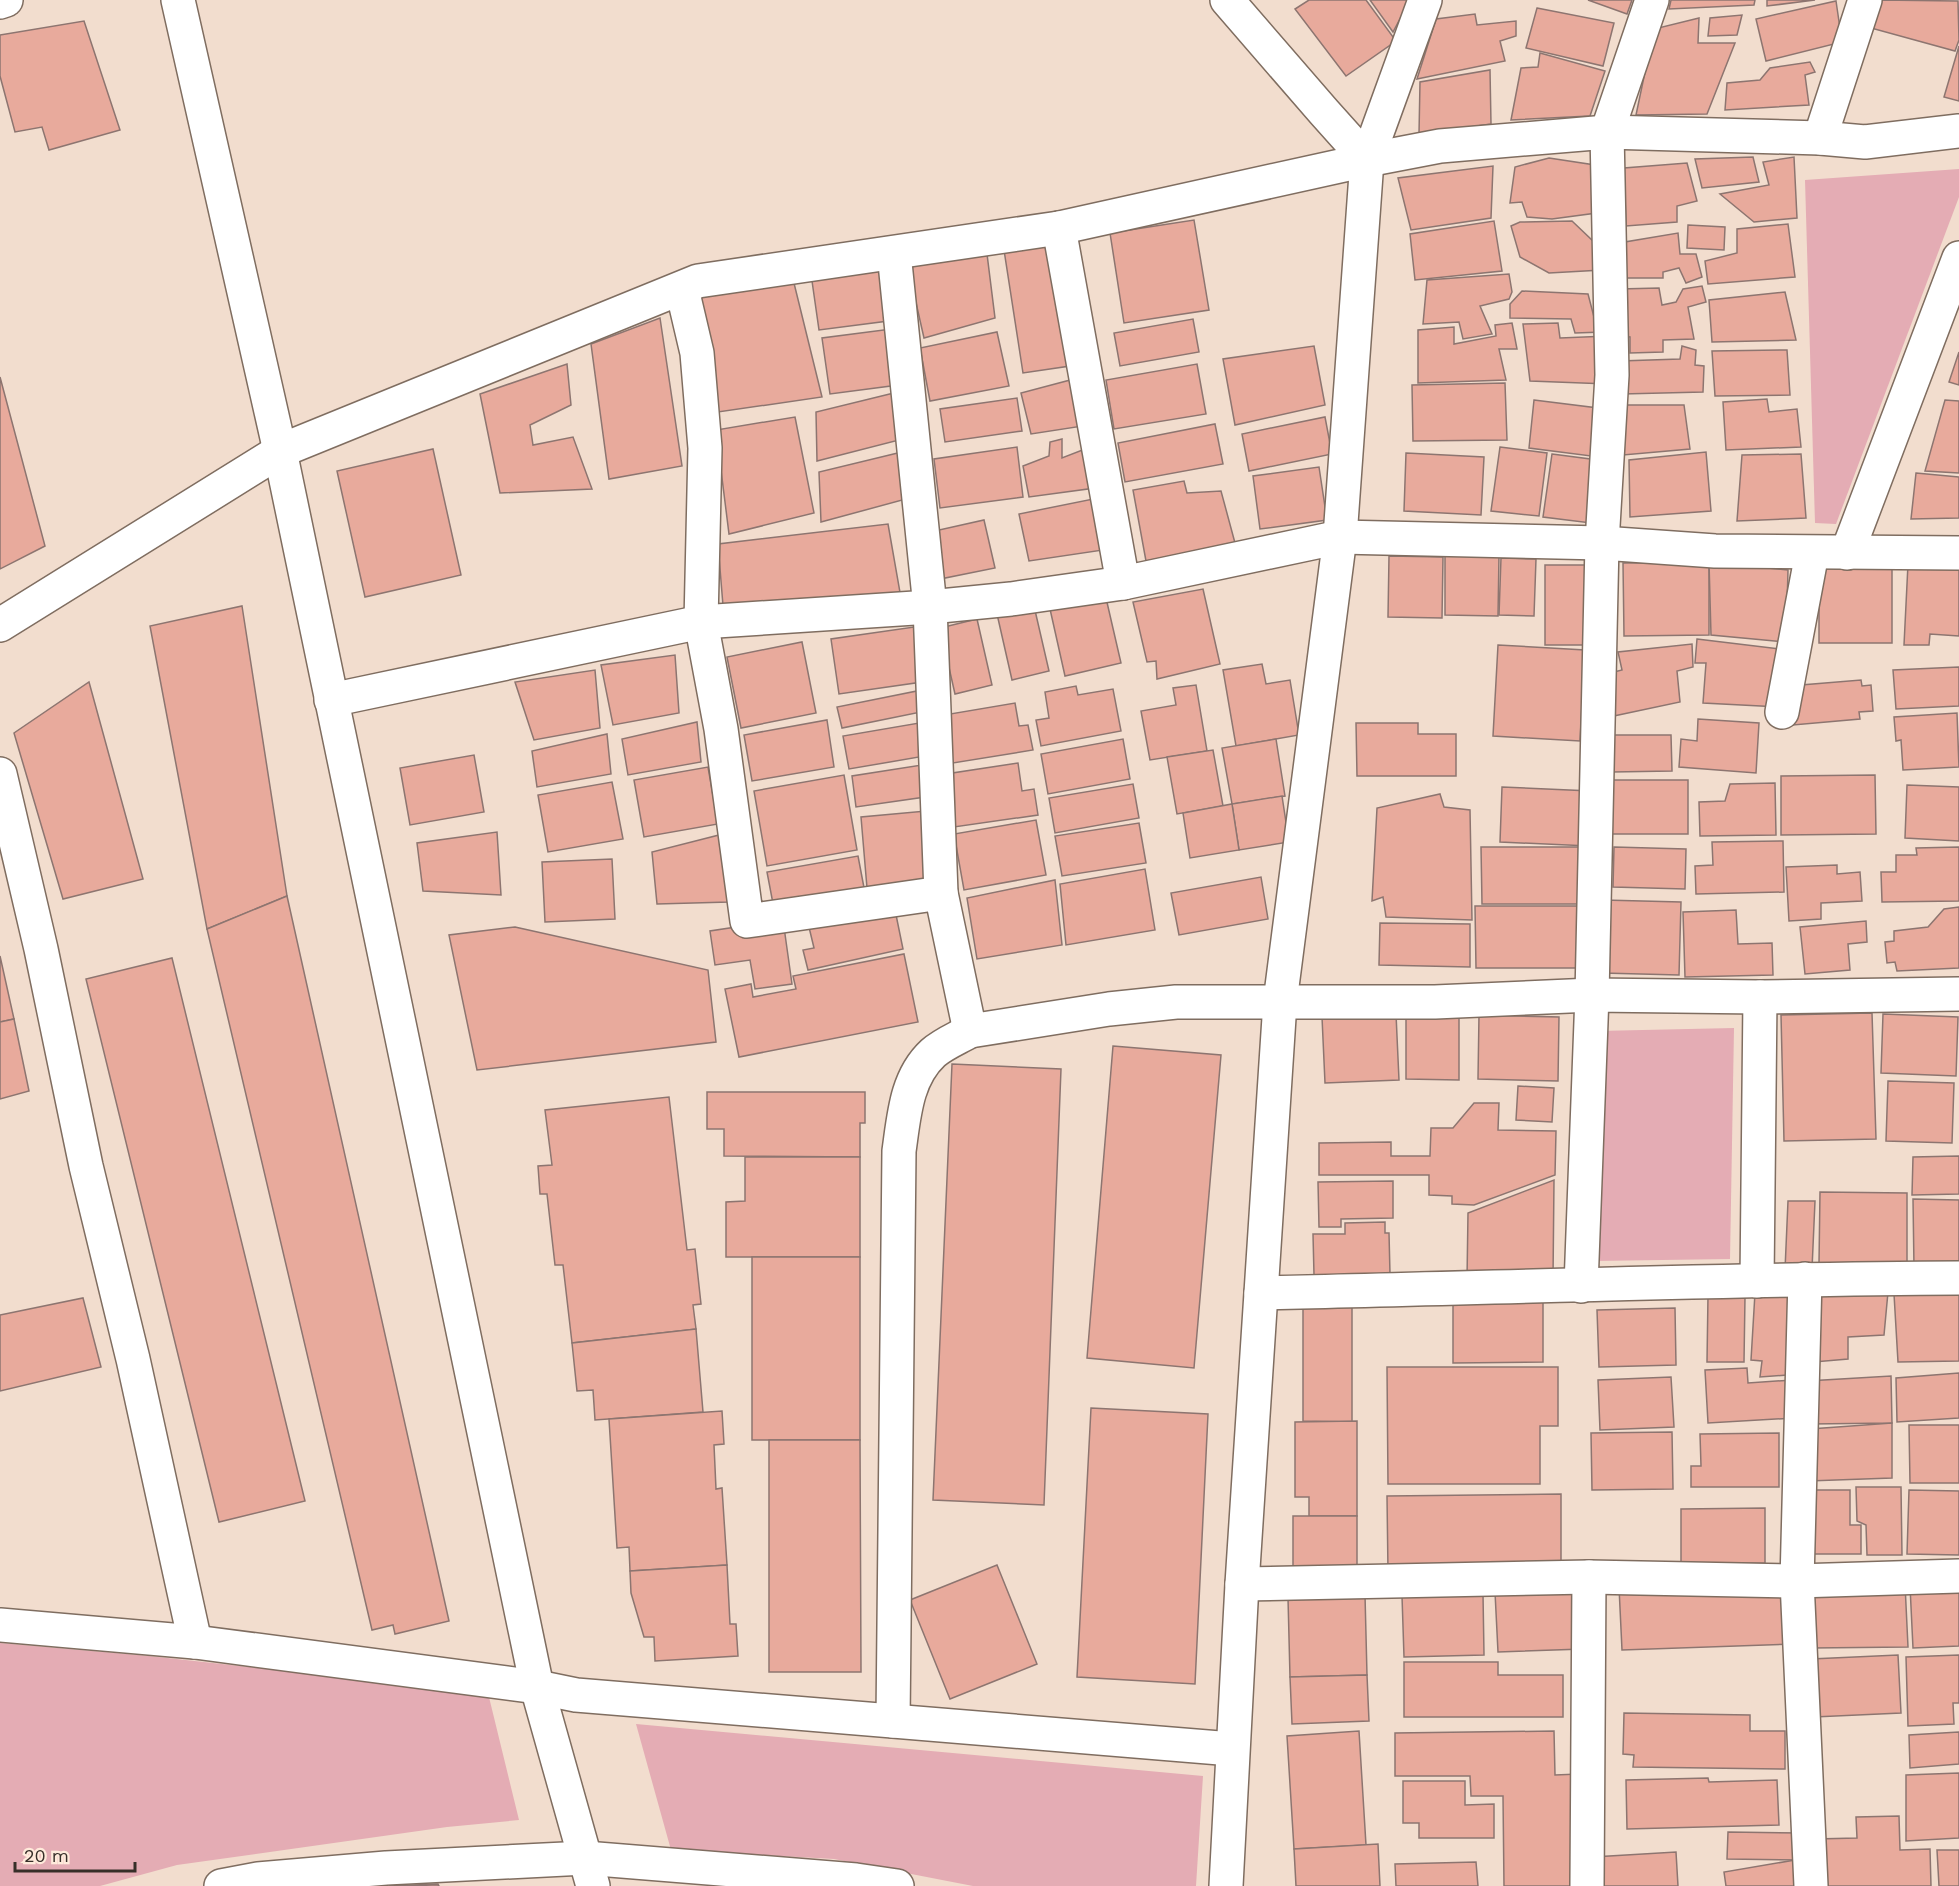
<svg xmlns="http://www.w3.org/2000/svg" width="1959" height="1886" font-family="'Work Sans',sans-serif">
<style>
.green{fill:#e4acb4}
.building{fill:#e8aa9c;stroke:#8d7570;stroke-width:1.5}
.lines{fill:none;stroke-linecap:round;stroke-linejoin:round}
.minor-casing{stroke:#7f6d60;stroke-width:36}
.major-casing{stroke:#7f6d60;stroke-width:36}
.minor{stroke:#fff;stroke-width:33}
.major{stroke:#fff;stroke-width:33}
</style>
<rect width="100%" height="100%" fill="#f2ddce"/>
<!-- green -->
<g class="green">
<path d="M1959,169V197L1836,524L1815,523L1805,180Z"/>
<path d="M1734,1028L1730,1259L1594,1261L1597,1031Z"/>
<path d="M0,1643L149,1656L488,1693L519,1820L447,1827L177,1865L100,1886H0Z"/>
<path d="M636,1724L1203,1776L1196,1886H973L834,1859L671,1850Z"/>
</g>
<!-- building -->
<g class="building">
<path d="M1309,0H1366L1396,41L1346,76L1295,9Z"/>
<path d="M1370,0H1410L1393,32Z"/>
<path d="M1588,0H1632L1627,14Z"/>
<path d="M1671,0H1755L1754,5L1669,9Z"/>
<path d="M1767,0H1815L1767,6Z"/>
<path d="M1878,0L1958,1L1959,40L1955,51L1871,28Z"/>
<path d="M1836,1L1842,42L1766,61L1756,19Z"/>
<path d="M1537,8L1614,23L1603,66L1526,48Z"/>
<path d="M1475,14L1477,25L1516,21V36L1500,41L1505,61L1417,79L1436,19Z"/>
<path d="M1742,15L1737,35L1708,36L1710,18Z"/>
<path d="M1699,18L1698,43H1735L1707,114L1636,115L1654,29Z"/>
<path d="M84,21L120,130L49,150L42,127L15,132L0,76V35Z"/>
<path d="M1959,46V101L1944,97Z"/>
<path d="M1540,53L1605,71L1590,116L1511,120L1521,68L1538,67Z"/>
<path d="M1810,62L1815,72L1805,75L1809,105L1725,110L1727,83L1760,80L1770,68Z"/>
<path d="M1490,70L1491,124L1419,134L1420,82Z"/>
<path d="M1753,157L1759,182L1702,188L1695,159Z"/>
<path d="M1794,157L1797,218L1754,222L1720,194L1769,185L1763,162Z"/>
<path d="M1549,158L1595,165L1604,212L1552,219L1527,217L1522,202L1510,203L1515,167Z"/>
<path d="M1687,163L1697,201L1677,206V222L1626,226L1624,168Z"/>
<path d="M1493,166L1491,218L1411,230L1398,178Z"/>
<path d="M1194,220L1209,310L1124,323L1110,233Z"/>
<path d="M1494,221L1502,271L1415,280L1410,234Z"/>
<path d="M1572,221L1595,243L1602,270L1549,273L1520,257L1511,226L1520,222Z"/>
<path d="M1788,224L1795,277L1708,284L1705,261L1737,253V229Z"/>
<path d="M1688,225L1725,227L1724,250L1687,248Z"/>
<path d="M1678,233L1680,254H1696L1702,277L1686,283L1679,268L1663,272V278H1624L1625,242Z"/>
<path d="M1051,243L1070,366L1023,373L1004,250Z"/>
<path d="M986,246L995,318L924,338L905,254Z"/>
<path d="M889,263L896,320L819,330L811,274Z"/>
<path d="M1509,274L1512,292L1509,299L1480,306L1492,334L1463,339L1459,322L1423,324L1427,280Z"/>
<path d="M792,275L822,397L718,412L695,298Z"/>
<path d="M1702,286L1706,302L1688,307L1694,339L1663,340V352L1630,353V337L1617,336L1619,289L1659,288L1662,305L1676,302L1683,289Z"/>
<path d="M1522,291L1588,294L1594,317L1603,332L1575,333L1571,319L1510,318V304Z"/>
<path d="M1785,292L1796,340L1712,342L1709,300Z"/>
<path d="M660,318L682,466L609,479L591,344Z"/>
<path d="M1193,319L1199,352L1120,366L1114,333Z"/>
<path d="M1512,323L1517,349H1499L1506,380L1418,383V330L1454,327V344L1496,336L1495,325Z"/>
<path d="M1558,323L1560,338L1608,336V384L1530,381L1523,324Z"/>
<path d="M899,328L906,384L830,394L822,338Z"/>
<path d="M997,332L1009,386L930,401L920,348Z"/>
<path d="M1314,346L1325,405L1235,425L1223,359Z"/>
<path d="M1682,346L1696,350L1695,365L1704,366L1703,392L1622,394L1620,361L1680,359Z"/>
<path d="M1787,350L1790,395L1715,396L1712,351Z"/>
<path d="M1959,352V385L1949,382Z"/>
<path d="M567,364L571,405L530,425L533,445L573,437L592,489L500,493L480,394Z"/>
<path d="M1197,364L1206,414L1114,429L1106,380Z"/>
<path d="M0,377L45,546L0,569Z"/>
<path d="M1074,379L1083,426L1031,434L1021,393Z"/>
<path d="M1505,383L1507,440L1413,441L1412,385Z"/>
<path d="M902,391L903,439L817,461L816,412Z"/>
<path d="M1017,398L1022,431L945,442L940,409Z"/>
<path d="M1767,399L1769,412L1797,409L1801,447L1726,450L1723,402Z"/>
<path d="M1534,400L1598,408L1591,456L1529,448Z"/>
<path d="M1945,400L1959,401V473L1925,471Z"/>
<path d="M1619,405H1684L1690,449L1623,455Z"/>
<path d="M795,417L814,513L729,534L716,430Z"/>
<path d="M1325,417L1332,454L1249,471L1242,434Z"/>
<path d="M1215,424L1223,464L1125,482L1118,443Z"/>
<path d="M1062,439V458L1085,449L1095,488L1029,497L1023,466L1049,456L1050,442Z"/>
<path d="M1017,447L1023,497L940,508L934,459Z"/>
<path d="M1500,447L1547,453L1539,516L1491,511Z"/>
<path d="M433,449L461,575L365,597L337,471Z"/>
<path d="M906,451V499L821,522L819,472Z"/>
<path d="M1706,452L1711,511L1630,517L1629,460Z"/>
<path d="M1406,453L1484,457L1481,515L1404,511Z"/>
<path d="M1552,454L1598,460L1591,523L1543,517Z"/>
<path d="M1801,454L1806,518L1737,521L1742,455Z"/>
<path d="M1319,467L1327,520L1260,529L1253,476Z"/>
<path d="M1916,473L1959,477V518L1911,519Z"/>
<path d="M1184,481L1187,493L1221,491L1235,543L1146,561L1133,490Z"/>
<path d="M1093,499L1110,549L1029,561L1019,514Z"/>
<path d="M984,520L995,568L940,579L930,532Z"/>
<path d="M888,524L901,598L724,618L718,544Z"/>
<path d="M1445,554L1499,555L1498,616L1445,615Z"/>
<path d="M1389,556L1443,557L1442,618L1388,617Z"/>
<path d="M1501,558L1536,559L1534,616L1499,615Z"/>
<path d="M1709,562V635L1624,636L1623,563Z"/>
<path d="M1709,562L1788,570L1786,642L1711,635Z"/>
<rect x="1819" y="564" width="73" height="79"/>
<path d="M1908,564L1959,565V636L1930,634L1929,645H1904Z"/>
<rect x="1545" y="565" width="43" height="80"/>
<path d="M1203,589L1220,664L1157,679L1156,661L1147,662L1133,602Z"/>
<path d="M1106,598L1121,663L1065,676L1050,609Z"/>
<path d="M242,606L287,896L207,929L150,626Z"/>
<path d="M1034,606L1049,671L1012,680L997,614Z"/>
<path d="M977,619L992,685L955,694L940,628Z"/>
<path d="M914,627L922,682L839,694L831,639Z"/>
<path d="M1697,639L1788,650L1780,707L1703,703L1706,663H1695Z"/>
<path d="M802,642L816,713L741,728L727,657Z"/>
<path d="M1692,644L1693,667L1677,671L1680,702L1609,717L1610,673L1622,670L1618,652Z"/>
<path d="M1498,645L1585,650L1580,741L1493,736Z"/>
<path d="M675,655L679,713L613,725L601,665Z"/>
<path d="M1262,664L1266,684L1290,680L1299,735L1236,746L1223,670Z"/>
<path d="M1959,667V706L1896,709L1893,670Z"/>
<path d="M595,670L600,728L534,740L515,682Z"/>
<path d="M1861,680L1862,686L1871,685L1873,711L1859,712L1860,719L1793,725L1789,686Z"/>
<path d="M89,682L143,879L63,899L14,733Z"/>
<path d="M1196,685L1207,751L1150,760L1141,711L1176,705L1173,688Z"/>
<path d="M1076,686L1078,695L1113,689L1121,731L1041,746L1036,720L1049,718L1045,692Z"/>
<path d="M922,690L926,711L842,728L837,707Z"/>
<path d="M1015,703L1019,726L1028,725L1033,750L953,763L944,715Z"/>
<path d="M1957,713L1959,767L1903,770L1901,740L1896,741L1894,717Z"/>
<path d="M1698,719L1759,723L1756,773L1679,767L1681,739L1697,741Z"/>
<path d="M827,720L834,767L752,781L744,735Z"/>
<path d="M697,722L701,762L628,775L622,739Z"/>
<path d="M919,723L925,756L849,769L843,736Z"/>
<path d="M1356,723H1418V734H1456V776H1357Z"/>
<path d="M607,734L611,774L537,787L532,751Z"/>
<path d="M1612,735H1671L1672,771L1612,772Z"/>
<path d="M1123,739L1130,779L1048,794L1041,754Z"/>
<path d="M1276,739L1285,796L1232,804L1222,748Z"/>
<path d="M1213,750L1223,806L1177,814L1167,757Z"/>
<path d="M474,755L484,812L410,825L400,768Z"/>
<path d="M1018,763L1022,791L1034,789L1038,815L954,827L946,774Z"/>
<path d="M928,764L932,796L856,807L852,776Z"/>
<path d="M708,767L718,824L644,837L634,780Z"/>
<path d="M844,775L857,850L767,866L754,791Z"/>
<path d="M1875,775L1876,834L1781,835V776Z"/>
<rect x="1611" y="780" width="77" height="54"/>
<path d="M612,782L623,839L548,852L538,795Z"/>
<path d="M1775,783L1776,835L1700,836L1699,802L1725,801L1730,784Z"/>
<path d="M1133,784L1139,818L1055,833L1049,798Z"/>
<path d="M1907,785L1959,787V841L1905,838Z"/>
<path d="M1502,787L1591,791L1589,846L1500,842Z"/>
<path d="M1440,794L1444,807L1470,810L1472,920L1386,917L1383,897L1372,901L1377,808Z"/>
<path d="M1282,796L1289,842L1239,850L1232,804Z"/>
<path d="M1232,804L1239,850L1190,858L1183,813Z"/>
<path d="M926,811L932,881L867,888L861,817Z"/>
<path d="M1036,820L1046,875L964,890L954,834Z"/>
<path d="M1139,823L1146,863L1062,876L1055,836Z"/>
<path d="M497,832L501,895L423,891L417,843Z"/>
<path d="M719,835L729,902L657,904L652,852Z"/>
<path d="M1783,841L1784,892L1696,894L1695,866L1713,865L1712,842Z"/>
<path d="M1481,847H1582V904H1482Z"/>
<path d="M1614,847L1686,849L1685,889L1613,887Z"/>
<path d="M1959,847V901L1882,902L1881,872H1896V855H1917L1916,848Z"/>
<path d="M858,856L865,893L774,909L767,872Z"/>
<path d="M612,859L615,919L545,922L542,862Z"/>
<path d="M1837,865V874L1860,872L1862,901L1821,903V919L1789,921L1786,867Z"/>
<path d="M1145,869L1155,930L1066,945L1060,884Z"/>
<path d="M1261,877L1268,919L1179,935L1171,893Z"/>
<path d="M1055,880L1062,945L977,959L967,898Z"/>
<path d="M287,896L449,1621L395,1634L393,1625L372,1630L207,929Z"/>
<path d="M1603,900L1681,902L1679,975L1602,973Z"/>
<path d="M894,905L903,949L808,970L803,950L814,948L808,923Z"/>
<path d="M1475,906H1585V968H1476Z"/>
<path d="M1959,907V968L1897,971L1895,962L1887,963L1885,942L1894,941V931L1928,927L1944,909Z"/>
<path d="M1736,910L1738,944L1772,943L1773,975L1685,977L1683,912Z"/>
<path d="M783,920L792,984L755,989L750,960L715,965L710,931Z"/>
<path d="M1866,921L1867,942L1848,944L1850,970L1805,974L1800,927Z"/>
<path d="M1380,923L1470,924V967L1379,965Z"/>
<path d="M515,927L708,970L716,1042L477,1070L449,935Z"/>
<path d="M904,954L918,1022L739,1057L725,989L751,984L753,997L796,989L793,976Z"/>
<path d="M0,956L14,1019L0,1022Z"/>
<path d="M172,958L305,1501L219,1522L86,979Z"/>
<path d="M1872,1013L1876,1139L1784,1141L1781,1015Z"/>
<path d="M1396,1014L1399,1080L1325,1083L1322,1017Z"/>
<path d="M1406,1014H1459V1080L1406,1079Z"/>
<path d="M1883,1014L1958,1017L1956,1076L1881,1073Z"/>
<path d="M1479,1015L1559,1017L1558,1081L1478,1079Z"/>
<path d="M14,1019L29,1091L0,1099V1022Z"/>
<path d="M1113,1046L1221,1055L1194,1368L1087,1358Z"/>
<path d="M952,1064L1061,1069L1044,1505L933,1500Z"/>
<path d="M1888,1081L1954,1083L1952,1143L1886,1141Z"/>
<path d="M1518,1086L1554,1088L1552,1122L1516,1120Z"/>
<path d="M707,1092H865V1123H860V1157L724,1156V1129H707Z"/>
<path d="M669,1097L687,1250L695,1249L701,1304L693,1305L696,1329L572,1343L563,1265H555L547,1194H540L538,1166L552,1165L545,1110Z"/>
<path d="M1474,1103H1499L1498,1130L1556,1131L1555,1175L1474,1205L1452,1204V1196L1429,1195V1175H1319V1143L1391,1142V1156H1430L1431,1128H1453Z"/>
<path d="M1959,1156V1194L1912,1195L1913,1157Z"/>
<path d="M745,1157H860V1257H726V1202L745,1201Z"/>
<path d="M1554,1180L1553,1279H1467L1468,1213Z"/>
<path d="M1393,1181V1218L1341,1219V1227H1319L1318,1182Z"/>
<path d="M1820,1192L1907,1193V1265L1819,1264Z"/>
<path d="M1913,1199L1959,1200V1268H1914Z"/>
<path d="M1788,1201H1815L1812,1269L1785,1270Z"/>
<path d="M1385,1222V1233H1389L1390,1274L1314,1275L1313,1234H1345V1223Z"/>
<rect x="752" y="1257" width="108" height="183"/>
<path d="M1799,1288L1800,1374L1760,1377L1762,1361L1751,1360L1755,1293Z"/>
<path d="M1888,1292L1884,1335L1848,1337V1359L1814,1362L1818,1293Z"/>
<path d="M1959,1293V1361L1898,1362L1894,1294Z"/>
<path d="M1708,1296L1745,1297L1744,1362H1707Z"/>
<path d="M83,1298L101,1367L0,1391V1315Z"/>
<path d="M1453,1302H1543V1362L1453,1363Z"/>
<path d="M1303,1306H1352V1422L1303,1421Z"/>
<path d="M1675,1308L1676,1365L1599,1367L1597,1310Z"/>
<path d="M696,1329L703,1412L595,1420L593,1390L577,1391L572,1343Z"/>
<path d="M1387,1367H1558V1426H1540V1484H1388Z"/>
<path d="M1747,1368L1748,1383L1793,1380L1795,1418L1708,1423L1705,1370Z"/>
<path d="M1959,1373V1418L1897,1422L1896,1378Z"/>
<path d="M1891,1376L1892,1423L1810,1424L1807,1381Z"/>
<path d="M1671,1377L1674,1427L1600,1430L1598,1380Z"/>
<path d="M1091,1408L1208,1414L1195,1684L1077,1677Z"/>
<path d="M722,1411L724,1444L714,1445L716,1489L722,1488L727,1565L630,1571L629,1547L617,1548L609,1419Z"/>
<path d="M1357,1421V1516H1309V1497H1295V1422Z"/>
<path d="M1892,1423V1478L1808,1481L1810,1429Z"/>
<path d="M1909,1425H1959V1483H1910Z"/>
<path d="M1672,1432L1673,1489L1592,1490L1591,1433Z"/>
<path d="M1779,1433V1487H1691V1466H1701L1700,1434Z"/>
<path d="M769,1440H860L861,1672H769Z"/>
<path d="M1856,1487H1901L1902,1555H1867L1866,1525L1857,1521Z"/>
<path d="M1813,1490H1850V1525H1861V1554H1812Z"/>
<path d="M1909,1490L1959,1491V1555L1907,1554Z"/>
<path d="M1561,1494V1570L1388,1572L1387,1496Z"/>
<path d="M1765,1508V1563L1681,1564V1509Z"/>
<rect x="1293" y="1516" width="64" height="56"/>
<path d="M727,1565L730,1624H736L738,1656L655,1661L654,1637H644L631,1593L630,1571Z"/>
<path d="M997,1565L1037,1664L950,1699L910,1600Z"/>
<path d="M1793,1581L1796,1644L1622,1650L1619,1587Z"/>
<path d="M1905,1584L1908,1647L1811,1648L1809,1588Z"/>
<path d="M1959,1584V1646L1913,1648L1910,1586Z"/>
<path d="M1580,1589L1583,1649L1498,1652L1495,1592Z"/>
<path d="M1483,1594L1484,1655L1404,1657L1402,1596Z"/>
<path d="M1365,1595L1367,1675L1290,1677L1288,1598Z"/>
<path d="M1898,1655L1901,1713L1814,1717L1811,1659Z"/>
<path d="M1959,1655V1703H1953L1954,1724L1908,1726L1906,1657Z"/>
<path d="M1404,1662H1498V1675H1563V1717H1404Z"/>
<path d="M1367,1675L1369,1721L1292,1724L1290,1677Z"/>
<path d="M1624,1713L1750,1715V1731H1785V1769L1633,1767L1634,1755L1623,1754Z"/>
<path d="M1359,1731L1366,1845L1294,1849L1287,1736Z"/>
<path d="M1554,1731L1555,1775L1579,1774L1581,1886H1504L1503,1796H1471L1470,1776H1395V1733Z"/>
<path d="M1959,1732V1764L1910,1768L1909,1735Z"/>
<path d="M1959,1773V1838L1906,1841V1775Z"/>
<path d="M1708,1778L1709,1782L1777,1780L1779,1825L1627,1829L1626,1780Z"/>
<path d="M1403,1781H1465V1805L1494,1804V1838H1419V1823H1403Z"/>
<path d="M1899,1816L1900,1850L1930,1849L1931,1886H1817L1815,1839L1857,1838L1856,1817Z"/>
<path d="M1728,1832L1802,1833V1860L1727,1859Z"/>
<path d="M1378,1844L1380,1886H1296L1294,1849Z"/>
<path d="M1937,1850H1959V1886H1939Z"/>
<path d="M1676,1852L1678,1886H1595L1593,1857Z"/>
<path d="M1795,1860L1799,1886H1726L1724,1872Z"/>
<path d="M1476,1862L1478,1886H1396L1395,1864Z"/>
<path d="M438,1884L439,1886H389Z"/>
</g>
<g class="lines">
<!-- minor casing -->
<g class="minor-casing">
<g id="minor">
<path d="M178,0L280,451L537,1687L593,1886"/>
<path d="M1227,0L1324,112L1367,160"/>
<path d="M1820,138L1865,0"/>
<path d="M1059,228L1123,583"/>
<path d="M894,253L930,607L941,893"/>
<path d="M682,289L697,353L705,448L701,622L721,729L747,921L941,893L970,1031L1109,1009L1176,1002H1435L1592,995L1760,997L1959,994"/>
<path d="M1847,553L1959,258"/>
<path d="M0,625L280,451L698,281L1059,228L1367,160L1440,146L1607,132L1820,138L1865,142L1959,131"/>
<path d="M331,700L701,622L930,607L1011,599L1123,583L1340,537L1602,543L1715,551L1959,553"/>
<path d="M1782,712L1812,553"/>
<path d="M0,774L41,949L86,1166L133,1359L195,1642"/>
<path d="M1805,1279L1797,1581L1811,1886"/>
<path d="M1757,1281L1760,997"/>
<path d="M1581,1286L1592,995L1602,543L1612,375L1607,132L1652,0"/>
<path d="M1261,1293C1494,1288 1726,1279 1959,1278"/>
<path d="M1242,1584L1589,1577L1797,1581L1959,1576"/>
<path d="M0,1625L195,1642L537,1687L576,1695L1232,1749"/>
<path d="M893,1721L899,1151C904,1116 906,1078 933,1053C943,1044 958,1038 970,1031"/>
<path d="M221,1886L258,1879L386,1868L585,1858L856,1880L897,1886"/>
<path d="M1226,1886L1242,1584L1280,1002L1340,537L1367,160L1425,0"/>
<path d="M1587,1886L1589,1577"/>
</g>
</g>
<!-- major casing -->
<g class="major-casing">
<path id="major" d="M0,2L6,0"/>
</g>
<!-- minor -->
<use href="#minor" class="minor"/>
<!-- major -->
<use href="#major" class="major"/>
</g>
<!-- scale -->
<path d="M15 1862v9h120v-9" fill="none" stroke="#372f29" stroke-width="3"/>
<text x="24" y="1862" font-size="18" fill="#372f29" stroke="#ffeadb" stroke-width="4.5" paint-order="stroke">20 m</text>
</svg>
